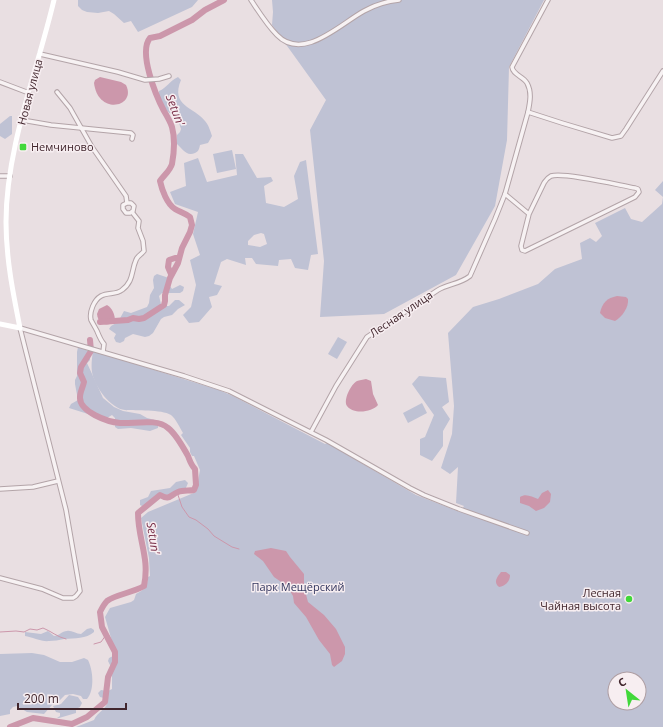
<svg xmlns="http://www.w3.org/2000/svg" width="663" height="727" font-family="'Open Sans',sans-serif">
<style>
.green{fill:#bfc2d4;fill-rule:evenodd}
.water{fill:#cc97ab}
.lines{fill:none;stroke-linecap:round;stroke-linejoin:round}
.stream{stroke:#cc97ab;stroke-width:1}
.river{stroke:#cc97ab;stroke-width:6}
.street-casing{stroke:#b3a4a8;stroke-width:5.5}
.street{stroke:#f7f2f3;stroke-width:3.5}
.secondary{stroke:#fff;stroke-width:5}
.poi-dot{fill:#41d83a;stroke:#f7eef1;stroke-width:1.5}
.labels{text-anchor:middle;stroke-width:3;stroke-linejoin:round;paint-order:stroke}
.street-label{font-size:11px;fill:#41262d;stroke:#f7eef1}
.poi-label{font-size:11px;fill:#41262d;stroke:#f7eef1;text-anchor:start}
.park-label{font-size:11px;fill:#33365e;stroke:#f7eef1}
.water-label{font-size:12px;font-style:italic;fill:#782d47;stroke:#f7eef1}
</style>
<rect width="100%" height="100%" fill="#e9dfe2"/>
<!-- green -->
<g class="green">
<path d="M78,0H198L192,7L138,32L131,21L124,23L114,14L109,11L98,13L87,12L82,10L78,6Z"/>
<path d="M272,0H544L509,67L507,140L495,206L456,275L384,314L320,317L324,261L310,130L326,100L272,25L273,12Z"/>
<path d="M178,77L181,80C170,106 194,107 205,121C209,126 210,130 212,136L208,143L200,145C199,149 199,151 195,153C186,157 182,148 176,143L177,135L180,132L181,129L177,117C167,114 158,102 159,91C167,88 169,81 178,77Z"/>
<path d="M10,116H12V134L5,139L0,136V124Z"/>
<path d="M232,150L236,169L217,173L213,154Z"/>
<path d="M235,154H243L257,178L271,177L273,181L264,186L266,203L284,207L298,199L294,176L300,162L306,160L318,254L311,255L308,270L295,268L291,259L279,260L278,266L256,264L252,258H245L246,265L227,259L221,262L214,284L222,286L217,295L209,297L212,307L199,322L189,323L183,315L191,307L196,285L190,260L200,255L193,234L198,212L175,204L170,192L186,186L184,163L198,158L207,182L237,175ZM261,233L264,234L267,244L260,247L248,245V241L254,235Z"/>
<path d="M663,181V727H76L94,720C97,712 108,709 108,699L100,697L98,693L101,690L108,691L112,689V675L113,671L108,661L109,658L115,655V652L105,617L110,608L131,602L134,600L136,594C145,589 147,587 148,577L150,576L149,558L141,518L148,512L196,492L200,470L194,456H192L190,452V448L181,435L183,433C180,428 176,419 171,415C161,409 136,411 125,410C111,409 94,386 92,372C91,366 92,357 93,351L219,390L233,396L325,444L327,443L416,495L460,512L464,506L456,503L458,467L450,474L441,468L452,434L454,406L448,333L473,307L499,299L538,284L555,269L582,259L580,243L590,238L596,242L602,236L595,223L625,208L631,219L642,222L662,204L663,197L655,190ZM615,679H639V703H615Z"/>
<path d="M157,274L169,278L170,286L172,289L180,285L184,287L183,291L180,293H162L159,296L161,304L165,306H169L175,300H179L185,305L178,309L172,315L164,317L161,319L153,333L149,336L145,337L133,334L125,338L124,341L120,343L116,342L114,338L116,334L109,329L111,326L118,322L124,311L131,313L147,307L149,303L150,295L154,288L153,280L154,276Z"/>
<path d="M338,337L347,342L337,359L328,354Z"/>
<path d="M78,347H82L89,352L90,360L87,363L103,398L114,407L123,411L140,414L147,418L155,420L158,423V428L150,431L131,428L118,429L115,427V418L112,415L102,421L88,414L69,408L71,404L78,400L75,384V380L77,376V352Z"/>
<path d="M419,376L446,378L449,402L442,407L450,419L443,431V446L432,461L420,455V439L425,437L434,415L412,384Z"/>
<path d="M422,403L427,413L408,423L403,413Z"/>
<path d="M185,480L188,483L185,490L168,495L160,494L144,507L140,505V500L148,497L151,491L170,488L176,482Z"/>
<path d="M91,628L94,630V632C86,639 75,638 64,639C59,640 54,641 49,641C42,642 32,637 25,636V632L41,634L48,631L54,636C59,636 62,631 67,631C71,630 76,634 81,634L87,629Z"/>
<path d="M32,653L44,655L60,662H72L84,658L88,660C93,670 95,690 87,699H83L81,696L73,694L65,695L59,701L52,705L44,714L27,712L17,706L13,707L10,710V714L0,716V654Z"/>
<path d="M69,695L78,697L82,703L80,707L76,709V713L59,718H57L60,716V713L56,712L53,706L61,704Z"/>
</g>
<!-- water -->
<g class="water">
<path d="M100,77L121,82L126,85C137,107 98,116 94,83L95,80Z"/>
<path d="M617,296L626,297L628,299C629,307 622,317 615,321L605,318L600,313C602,303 607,298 617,296Z"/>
<path d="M107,305C112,308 115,314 115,321C107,328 98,324 97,314L99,309Z"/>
<path d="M366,379L371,381L373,394L378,405C372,412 354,415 347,406C343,400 351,384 357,381C359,380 363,380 366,379Z"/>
<path d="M548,490L551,494L550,502L544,508L536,511L529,506L520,503V497C526,493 532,497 538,499L542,493Z"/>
<path d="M271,548L286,551L290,557L304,574V587L308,602L324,615L336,629L345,647V654L342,661L334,667L332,665L330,654L319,640L306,617L294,603L293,596L287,586L274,577L263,561L254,554L255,551Z"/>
<path d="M501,572H506L510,575C510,582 505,586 499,587C493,582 497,577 501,572Z"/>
</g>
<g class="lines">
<!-- stream -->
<g class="stream">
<path d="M177,492L182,507L189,517L196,520L208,529L214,536L232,547L239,549"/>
<path d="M0,632L16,631L24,632L30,629L37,630L43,628C51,631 57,637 66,639"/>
<path d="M94,644L101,642L106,635"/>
</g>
<!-- river -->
<g class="river">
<path d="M171,274L168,267L169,260L175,258H178"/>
<path d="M100,322L128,320L133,318L139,319L144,318L164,305L165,301V295L170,278L178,263L182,248L190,232L192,225L190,217C185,213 180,212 175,209C167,204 162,190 160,181C164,175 170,171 172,164C174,153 175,138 172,127C170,121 167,116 164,111C156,96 138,52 150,38L160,36L192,20L205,10L224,0"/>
<path d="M10,727L33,718L72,724L87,717L105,702L108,677L115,662V652L102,627L100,612C102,608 104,604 107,601C117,594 132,593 144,586C150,558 138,540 138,513L160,495C170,501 170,495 178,492C183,490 189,491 194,490L196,485L195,469C191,465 190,461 188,456C183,447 176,434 168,428C157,418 134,424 120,423C108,422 79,412 80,397C80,392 83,387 84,382L80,373L81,367L91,351L90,340"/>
</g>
<!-- street casing -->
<g class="street-casing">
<g id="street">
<path d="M251,0C259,12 267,25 277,35C303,62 340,24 364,11C375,5 387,1 399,0"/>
<path d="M40,54L118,72L145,80L159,79L169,76"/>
<path d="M0,82L29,93"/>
<path d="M57,92L70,108L92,147L126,196L127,203L123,205V209L126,213H130L133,211L134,206L131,203H127"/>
<path d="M528,112C530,102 532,92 527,83C523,76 513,75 512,67L548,0"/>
<path d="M22,120L51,125L131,133L133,135L132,139"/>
<path d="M0,176H10"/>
<path d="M505,194L529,214L521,246L522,250L525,251L627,201L635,197L639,192L638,189L635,188C618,185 564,172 551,176C547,178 546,180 544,183L529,214"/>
<path d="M20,328L184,376L229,391L326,440L410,488L424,495L459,509L527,533"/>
<path d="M103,352L104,344C101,341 99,336 97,331C95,327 93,324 91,320C89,312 94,300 101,296C108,292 116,295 122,290C134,281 131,271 136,260C137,256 142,254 144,251L143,241L138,228L139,221L132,212"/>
<path d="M311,432L336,386L367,337L438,290C448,284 460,284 470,276L495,219L505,194L528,112L562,123L612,138L621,136L626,129L663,71"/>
<path d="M0,489L33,487L58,481"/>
<path d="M0,578L42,589L63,598H73L76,596L80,591L66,510L20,328"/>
</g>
</g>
<!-- street -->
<use href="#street" class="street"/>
<!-- secondary -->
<path class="secondary" d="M0,324L20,328C13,293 6,258 6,222C6,148 37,72 54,0"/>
</g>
<!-- markers -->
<g class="poi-dot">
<rect x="19" y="143" width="8" height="8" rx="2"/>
<circle cx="629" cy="599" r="4"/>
</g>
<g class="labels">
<!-- street labels -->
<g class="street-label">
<text transform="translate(30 92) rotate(-75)" y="4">Новая улица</text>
<text transform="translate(401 314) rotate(-34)" y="4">Лесная улица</text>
</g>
<!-- poi labels -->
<g class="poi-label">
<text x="31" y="151">Немчиново</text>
<text x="621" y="597" text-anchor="end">Лесная<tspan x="621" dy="13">Чайная высота</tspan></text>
</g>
<!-- park labels -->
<g class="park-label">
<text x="298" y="591">Парк Мещёрский</text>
</g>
<!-- water labels -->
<g class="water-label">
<text transform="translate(175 110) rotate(69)" y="4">Setun'</text>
<text transform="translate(153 538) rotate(81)" y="4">Setun'</text>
</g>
</g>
<!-- north arrow -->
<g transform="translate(627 691) rotate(330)"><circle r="19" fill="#f7eef1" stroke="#ae9ea3"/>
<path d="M0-3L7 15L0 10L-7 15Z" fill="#41d83a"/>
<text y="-6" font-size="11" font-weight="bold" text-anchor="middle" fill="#41262d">С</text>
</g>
<!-- scale -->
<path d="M18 703v6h108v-6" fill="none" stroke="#41262d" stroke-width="2"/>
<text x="24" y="703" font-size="12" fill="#41262d" stroke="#f7eef1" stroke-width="3" paint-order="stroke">200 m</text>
</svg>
